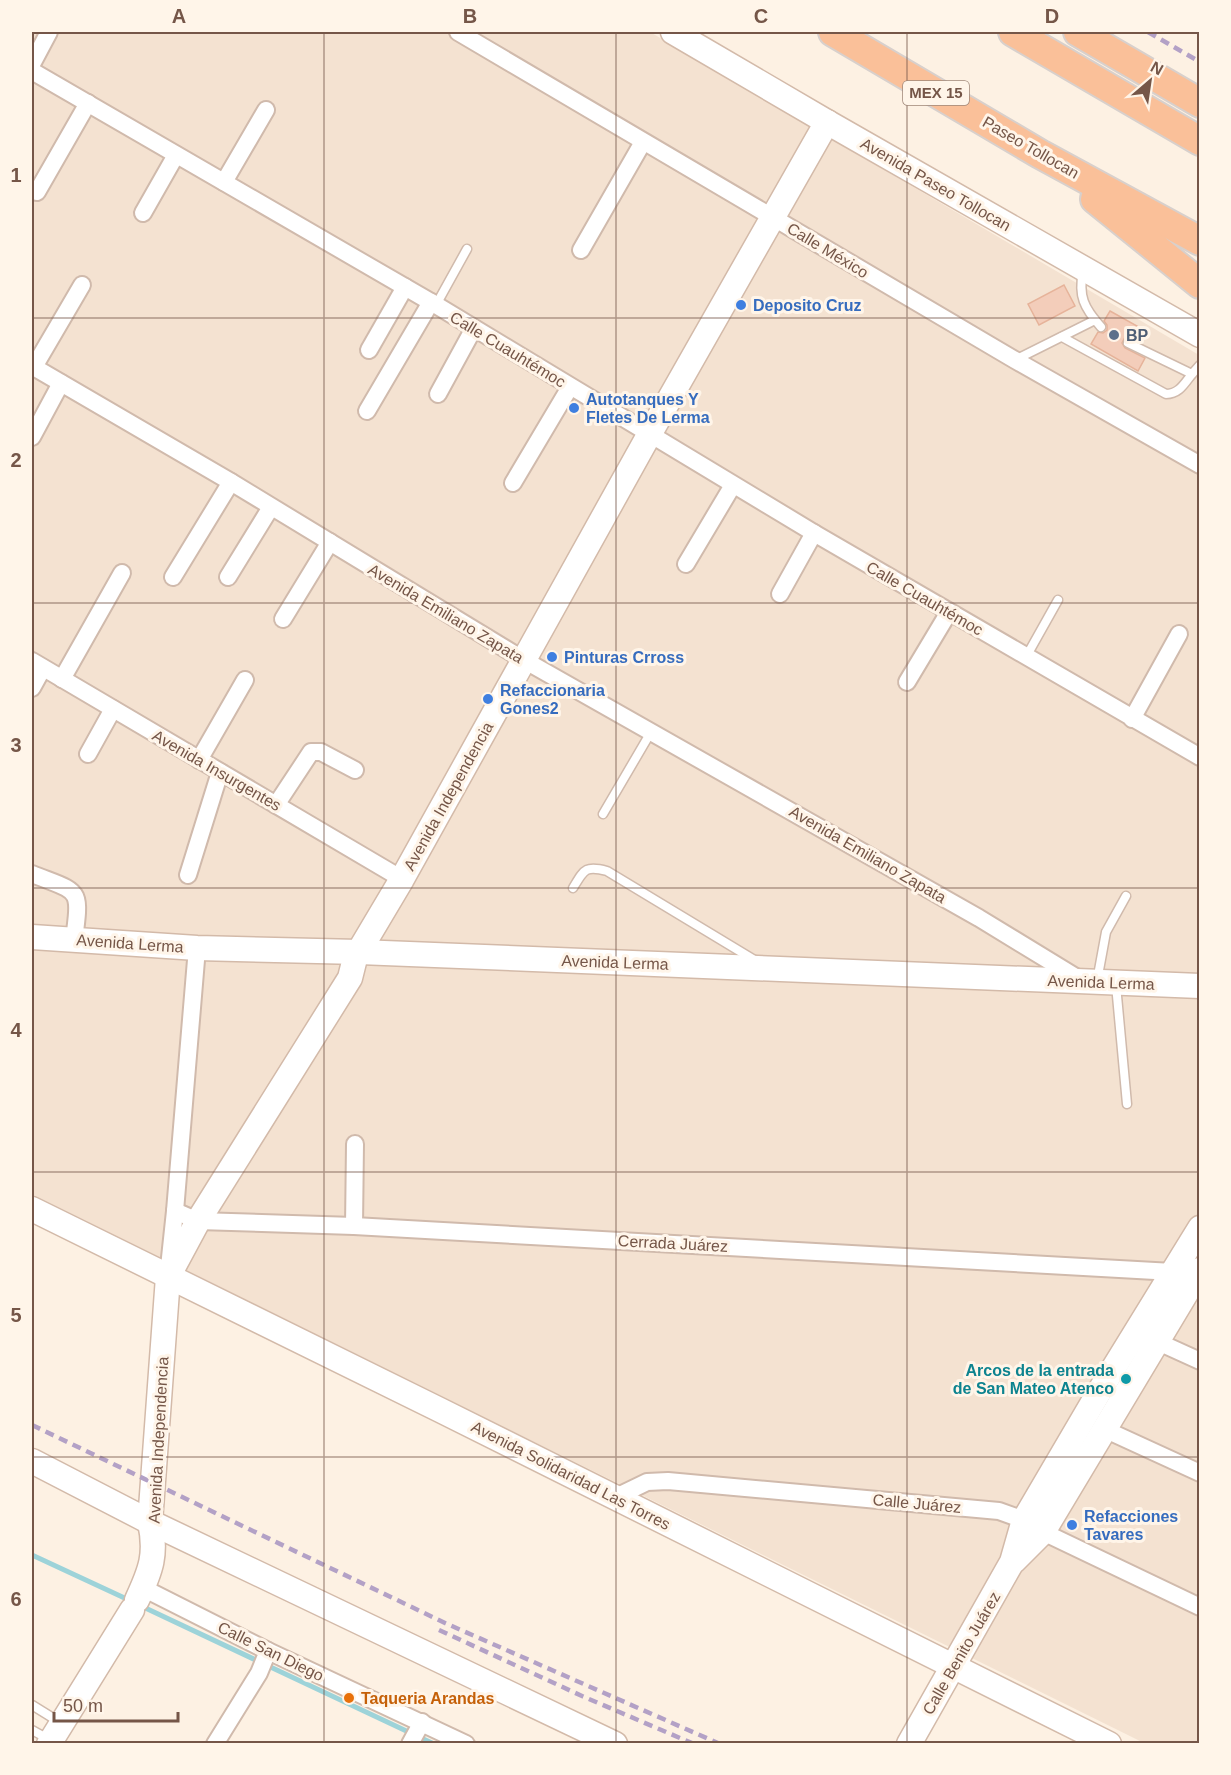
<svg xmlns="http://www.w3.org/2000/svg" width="1231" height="1775" font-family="Helvetica,sans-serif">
	<rect width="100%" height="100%" fill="#fdf1e3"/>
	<polygon fill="#f4e2d1" points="32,32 650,32 1199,355 1199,1743 1144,1743 32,1194"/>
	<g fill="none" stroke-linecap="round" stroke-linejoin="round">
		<g stroke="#9dd3d9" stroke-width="5">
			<polyline points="32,1555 131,1601"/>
			<polyline points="139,1605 434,1744"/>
		</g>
	</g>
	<g fill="#f3cdba" stroke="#e6b39a" stroke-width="1.5">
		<polygon points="1064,285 1075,306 1039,325 1028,304"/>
		<polygon points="1110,311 1137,326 1131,337 1125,337 1122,343 1125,348 1145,358 1138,371 1091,344 1098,332 1103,333 1107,330 1107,325 1104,321"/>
	</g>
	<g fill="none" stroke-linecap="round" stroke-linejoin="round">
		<g stroke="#d0baac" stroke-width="11">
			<g id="service">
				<path d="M1083,271C1078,296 1084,308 1101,327"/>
				<polyline points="436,305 467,249"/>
				<path d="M1062,337L1166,394C1179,394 1184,384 1192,374"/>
				<polyline points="1128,343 1192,374 1200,365"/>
				<polyline points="1015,360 1095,320"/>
				<polyline points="1026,657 1058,600"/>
				<polyline points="603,814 651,732"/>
				<path d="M573,888C584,870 585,865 607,871L756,961"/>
				<polyline points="1097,981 1106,932 1126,896"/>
				<polyline points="1116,985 1127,1104"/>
				<polyline points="32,1705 61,1723"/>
				<polyline points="32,1730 50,1740"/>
			</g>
		</g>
		<g stroke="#d0baac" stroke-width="20">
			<g id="minor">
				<polyline points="458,32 1015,360 1200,465"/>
				<polyline points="32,64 49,32"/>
				<polyline points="32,71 436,305 814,533 1200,757"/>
				<polyline points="224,182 266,110"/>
				<polyline points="37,192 88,103"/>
				<polyline points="143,213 176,155"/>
				<polyline points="581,250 643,142"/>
				<polyline points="369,350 405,287"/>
				<polyline points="32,366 231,482 524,660 979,918 1079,979"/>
				<polyline points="34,367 82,285"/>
				<polyline points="438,394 474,328"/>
				<polyline points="367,411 431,302"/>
				<polyline points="32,437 61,383"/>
				<polyline points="513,483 570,387"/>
				<polyline points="686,564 733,485"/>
				<polyline points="173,577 231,482"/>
				<polyline points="228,577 271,507"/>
				<polyline points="780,594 814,533"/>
				<polyline points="283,619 330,542"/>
				<polyline points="32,661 402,879"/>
				<polyline points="62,679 122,573"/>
				<polyline points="907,682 949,612"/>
				<polyline points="32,688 43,668"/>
				<polyline points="1132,719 1179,634"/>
				<polyline points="88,754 113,709"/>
				<polyline points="199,760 245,680"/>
				<polyline points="276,805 311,752 321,752 355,770"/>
				<path d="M32,874C80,893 81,886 74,940"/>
				<polyline points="188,875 220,772"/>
				<polyline points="175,1211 198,1221 354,1226 1173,1272"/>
				<polyline points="354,1226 355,1144"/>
				<polyline points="169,1267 175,1211 197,948"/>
				<polyline points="1156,1341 1200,1361"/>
				<polyline points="1104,1429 1200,1473"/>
				<polyline points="616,1497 647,1482 668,1481 999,1511 1024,1520 1043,1532 1200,1607"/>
				<polyline points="143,1588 268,1651 466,1744"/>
				<polyline points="215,1744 259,1673 268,1651"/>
				<polyline points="410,1744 422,1722"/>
			</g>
		</g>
		<g stroke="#d3baa9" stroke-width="27">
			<g id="secondary">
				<polyline points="673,32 827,122 1200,335"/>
				<polyline points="32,937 197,948 359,952 1200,986"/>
				<polyline points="32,1209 440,1410 1109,1744"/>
				<polyline points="32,1461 150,1522 615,1744"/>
				<polyline points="1014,1561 1043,1532 1200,1270"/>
				<path d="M137,1600C151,1570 157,1554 150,1522L168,1277L198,1221L350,978L355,958L402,879L649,435L827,122"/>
				<polyline points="49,1744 132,1610"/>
				<polyline points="909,1744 1012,1562 1024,1520 1102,1387 1200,1228"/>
			</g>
		</g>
		<g stroke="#d8d0cc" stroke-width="32">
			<g id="trunk">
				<polyline points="833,32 1040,154 1200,241"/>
				<polyline points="1013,32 1200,141"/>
				<polyline points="1078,32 1200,103"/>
				<polyline points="1095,199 1200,284"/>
			</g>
		</g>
		<use href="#service" stroke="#fff" stroke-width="8"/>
		<use href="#minor" stroke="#fff" stroke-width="16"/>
		<use href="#secondary" stroke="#fff" stroke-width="24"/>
		<use href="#trunk" stroke="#fac099" stroke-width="28"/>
		<g stroke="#b3a1c6" stroke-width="4.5" stroke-dasharray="9 6" stroke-linecap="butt">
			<polyline points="1148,32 1200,62"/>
			<polyline points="32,1425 445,1623 720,1744"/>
			<polyline points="439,1630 582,1696 694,1744"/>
		</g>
	</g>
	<path fill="none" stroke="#755648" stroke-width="1.5" stroke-opacity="0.55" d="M324,32V1744M616,32V1744M907,32V1744M32,318H1200M32,603H1200M32,888H1200M32,1172H1200M32,1457H1200"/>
	<g fill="#3f7fe0" stroke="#fff5e9" stroke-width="2">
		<circle cx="741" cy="305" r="6"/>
		<circle cx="574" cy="408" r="6"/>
		<circle cx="552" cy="657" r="6"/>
		<circle cx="488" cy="699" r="6"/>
		<circle cx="1072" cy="1525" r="6"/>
	</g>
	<circle fill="#5c6f8a" stroke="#fff5e9" stroke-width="2" cx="1114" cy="335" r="6"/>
	<circle fill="#0f9aa8" stroke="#fff5e9" stroke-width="2" cx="1126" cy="1379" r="6"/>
	<circle fill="#e8710a" stroke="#fff5e9" stroke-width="2" cx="349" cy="1698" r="6"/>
	<g text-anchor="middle" stroke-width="6" stroke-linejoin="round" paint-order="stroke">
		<rect fill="#fff5e9" stroke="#9e8678" stroke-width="1.5" x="903" y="81" width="66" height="24" rx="4.5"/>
		<g font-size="15" font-weight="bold" fill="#755648">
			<text x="936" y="98">MEX 15</text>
		</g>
		<g font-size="16" fill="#755648" stroke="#fff5e9">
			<text transform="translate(1031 147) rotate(30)" y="6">Paseo Tollocan</text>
			<text transform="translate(936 184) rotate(30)" y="6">Avenida Paseo Tollocan</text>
			<text transform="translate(828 250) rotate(31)" y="6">Calle México</text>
			<text transform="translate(508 349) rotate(31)" y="6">Calle Cuauhtémoc</text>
			<text transform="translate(925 598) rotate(30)" y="6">Calle Cuauhtémoc</text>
			<text transform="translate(446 613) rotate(31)" y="6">Avenida Emiliano Zapata</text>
			<text transform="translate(217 770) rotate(30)" y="6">Avenida Insurgentes</text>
			<text transform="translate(448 796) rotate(-61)" y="6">Avenida Independencia</text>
			<text transform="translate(868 854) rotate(30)" y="6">Avenida Emiliano Zapata</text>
			<text transform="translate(130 943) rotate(4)" y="6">Avenida Lerma</text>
			<text transform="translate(615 962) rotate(2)" y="6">Avenida Lerma</text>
			<text transform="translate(1101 982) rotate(2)" y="6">Avenida Lerma</text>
			<text transform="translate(673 1243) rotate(3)" y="6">Cerrada Juárez</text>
			<text transform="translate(158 1440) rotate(-87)" y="6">Avenida Independencia</text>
			<text transform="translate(571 1475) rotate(27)" y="6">Avenida Solidaridad Las Torres</text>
			<text transform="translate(917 1503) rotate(5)" y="6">Calle Juárez</text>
			<text transform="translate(271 1651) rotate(26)" y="6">Calle San Diego</text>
			<text transform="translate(961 1653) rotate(-60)" y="6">Calle Benito Juárez</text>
		</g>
		<g font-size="16" font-weight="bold" fill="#366cbe" stroke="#fff5e9" text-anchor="start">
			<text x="753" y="311">Deposito Cruz</text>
			<text x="586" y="405">Autotanques Y<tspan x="586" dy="18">Fletes De Lerma</tspan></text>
			<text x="564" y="663">Pinturas Crross</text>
			<text x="500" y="696">Refaccionaria<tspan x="500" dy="18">Gones2</tspan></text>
			<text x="1084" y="1522">Refacciones<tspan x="1084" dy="18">Tavares</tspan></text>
		</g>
		<g font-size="16" font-weight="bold" fill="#4e5e75" stroke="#fff5e9" text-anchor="start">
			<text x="1126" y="341">BP</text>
		</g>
		<g font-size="16" font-weight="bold" fill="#0d838f" stroke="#fff5e9" text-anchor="end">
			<text x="1114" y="1376">Arcos de la entrada<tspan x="1114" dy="18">de San Mateo Atenco</tspan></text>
		</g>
		<g font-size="16" font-weight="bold" fill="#c56008" stroke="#fff5e9" text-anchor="start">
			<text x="361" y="1704">Taqueria Arandas</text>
		</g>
	</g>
	<rect width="1231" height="1775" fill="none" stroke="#fff5e9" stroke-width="66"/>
	<g transform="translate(1150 81) rotate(29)" stroke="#fff5e9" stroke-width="4.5" paint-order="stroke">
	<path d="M0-4.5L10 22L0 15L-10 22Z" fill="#755648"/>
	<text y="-9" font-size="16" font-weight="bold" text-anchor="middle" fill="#755648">N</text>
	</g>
	<path d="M54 1712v9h124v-9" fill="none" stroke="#755648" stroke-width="3"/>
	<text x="63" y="1712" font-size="18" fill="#755648" stroke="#fff5e9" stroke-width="4.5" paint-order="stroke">50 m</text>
	<rect x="33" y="33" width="1165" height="1709" fill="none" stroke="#755648" stroke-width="2"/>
	<g font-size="20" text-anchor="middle" font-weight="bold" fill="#755648">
		<text x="179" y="23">A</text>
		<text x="470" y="23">B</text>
		<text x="761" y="23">C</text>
		<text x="1052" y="23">D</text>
		<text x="16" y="182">1</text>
		<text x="16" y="467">2</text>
		<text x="16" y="752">3</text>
		<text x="16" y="1037">4</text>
		<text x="16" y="1322">5</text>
		<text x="16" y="1606">6</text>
	</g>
</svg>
